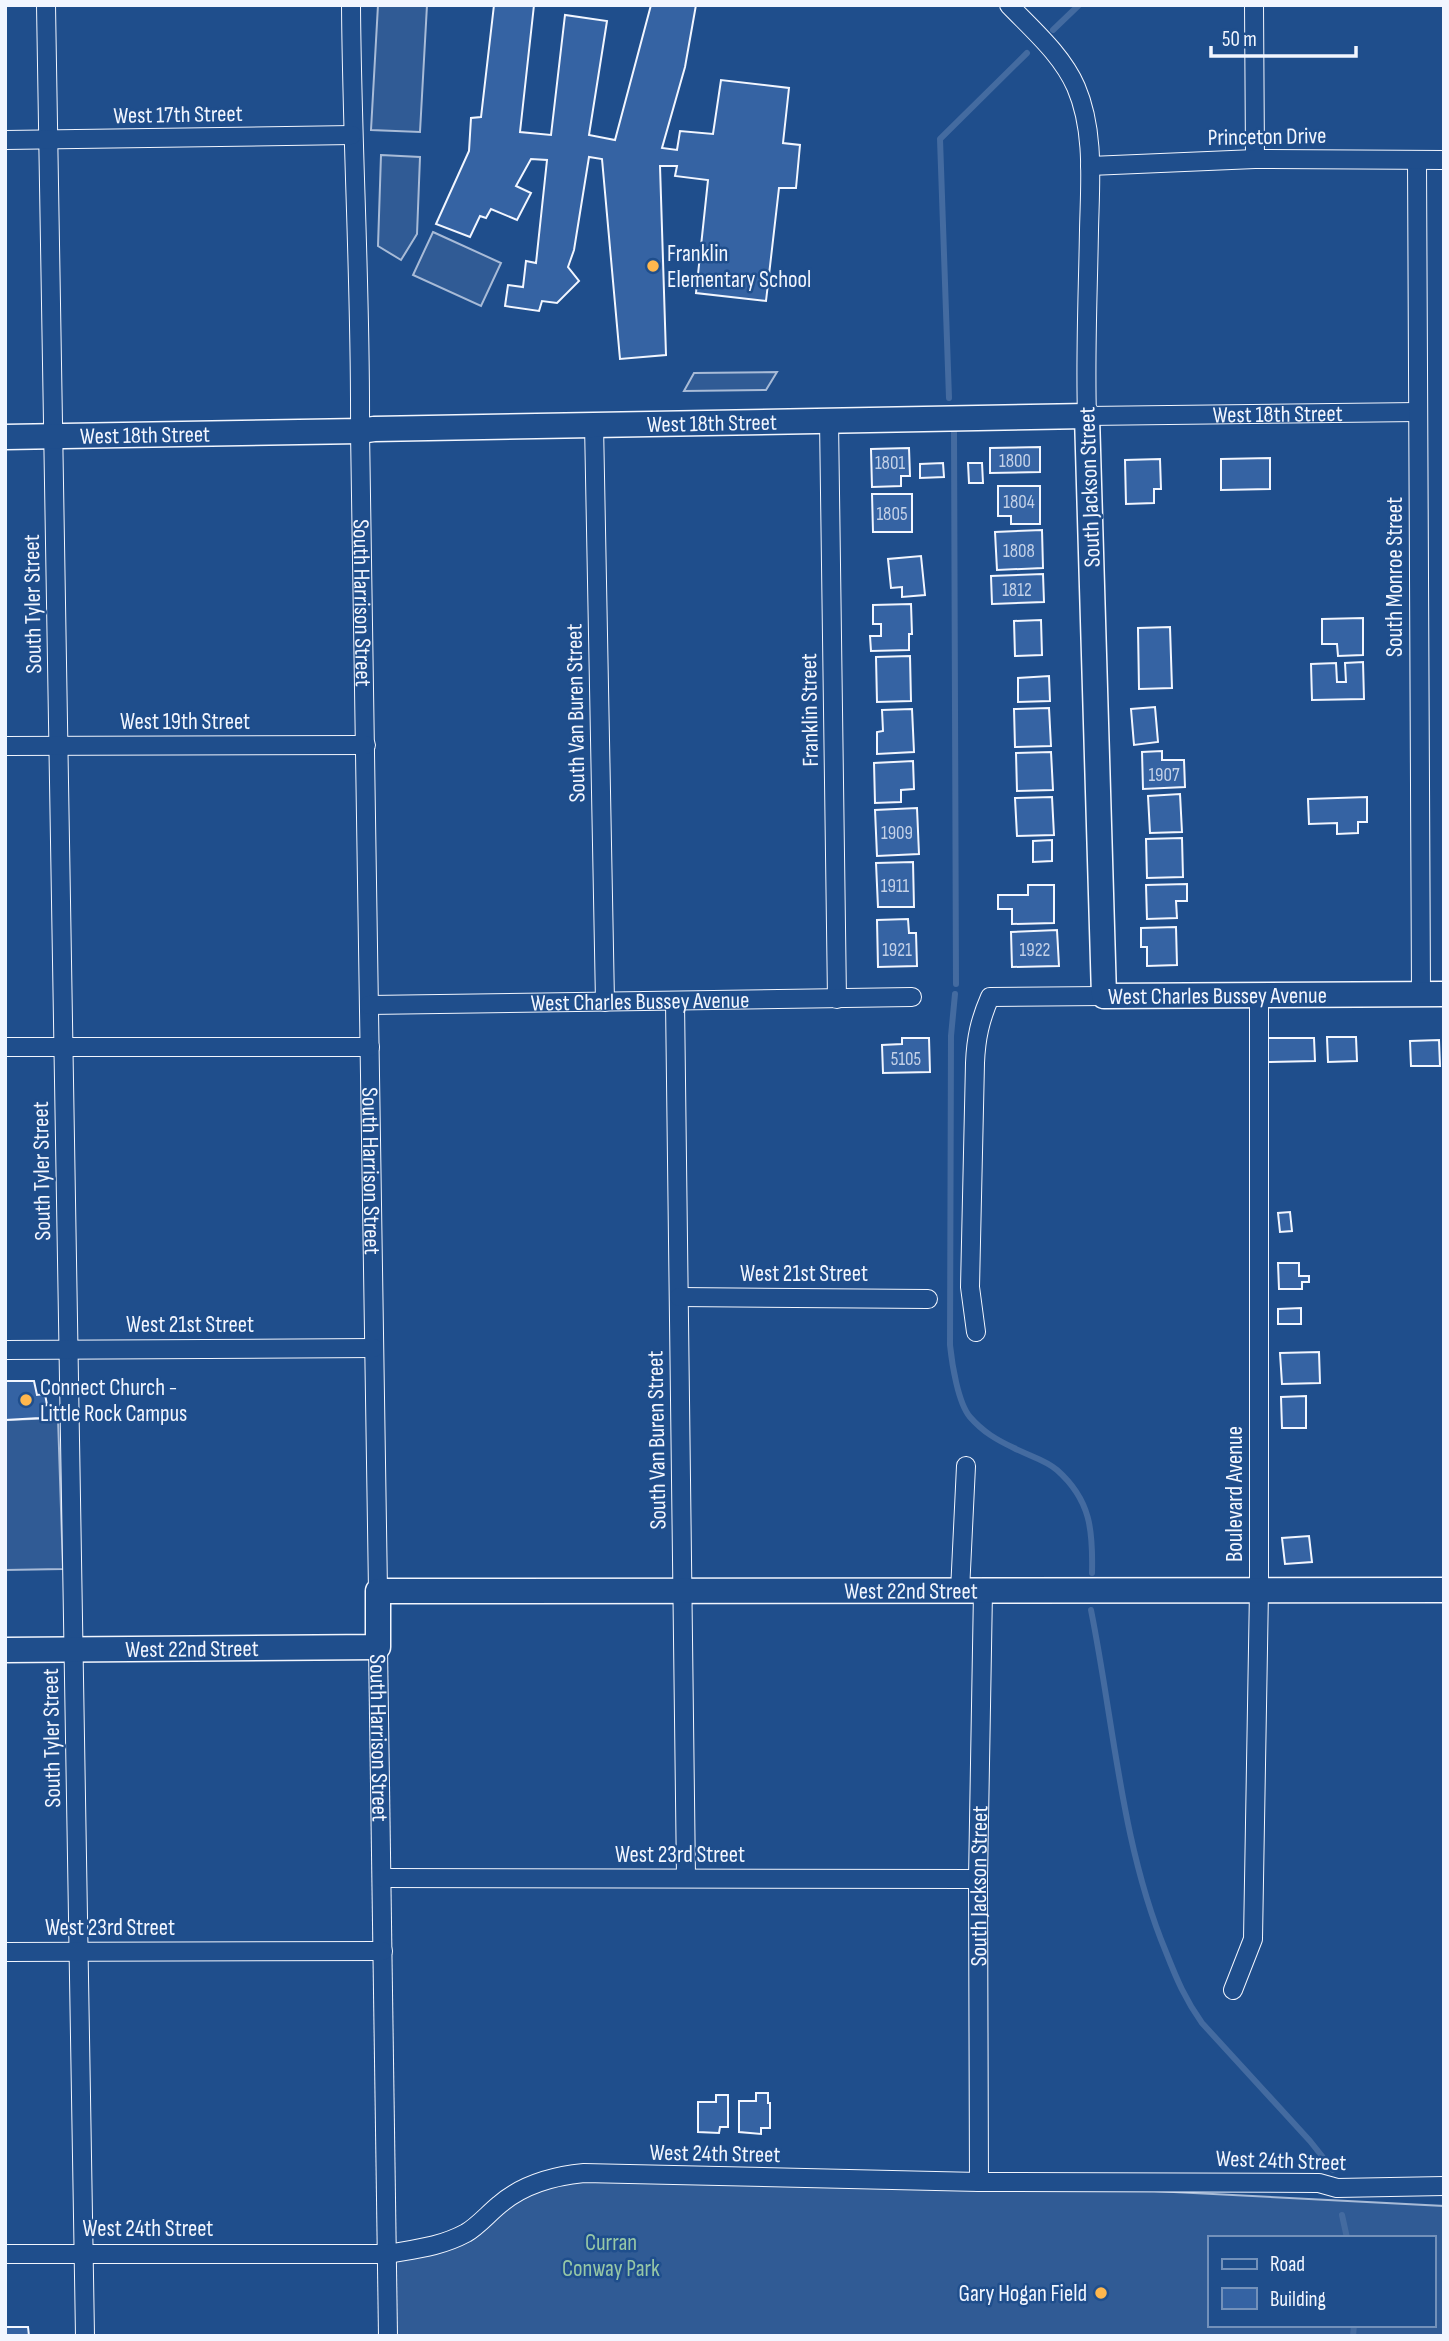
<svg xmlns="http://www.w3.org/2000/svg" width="1449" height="2341" font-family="'Sofia Sans Condensed',sans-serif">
	<rect width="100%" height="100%" fill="#1f4e8c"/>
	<g fill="#305b95" stroke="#a8bbd7" stroke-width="2" fill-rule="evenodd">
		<polygon points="378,5 427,5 420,132 371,130"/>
		<polygon points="381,155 420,157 417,234 401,260 378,246"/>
		<polygon points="433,232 501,263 481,306 413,275"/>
		<polygon points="777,372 766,390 684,391 694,373"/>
		<polygon points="58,1418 63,1569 5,1570 5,1420"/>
		<path d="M547,2180L979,2182L1444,2206V2336H388L387,2254L436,2246ZM1209,2238H1433V2325H1209Z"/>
	</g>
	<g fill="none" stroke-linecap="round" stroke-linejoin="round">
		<g stroke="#446ba0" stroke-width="6">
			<polyline points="1053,30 1079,5"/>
			<polyline points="949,398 940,139 1027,53"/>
			<polyline points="954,432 956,984"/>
			<path d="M955,994L951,1036L950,1345C952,1364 958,1403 970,1417C983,1432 997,1440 1014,1448C1027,1455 1046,1460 1057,1470C1091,1500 1093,1531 1092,1573"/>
			<path d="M1091,1610C1114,1724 1121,1844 1166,1952C1177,1980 1185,1999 1202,2023L1310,2141L1333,2170"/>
			<polyline points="1342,2215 1347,2238"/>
			<polyline points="1353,2336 1354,2325"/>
		</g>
	</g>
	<g fill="#3563a3" stroke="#f2f6ff" stroke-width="2">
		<polygon points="494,5 534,5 520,132 551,135 565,15 607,21 589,135 615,140 651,5 696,5 685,67 662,148 677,150 680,131 713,134 721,80 789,88 783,143 800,145 796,188 779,188 766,301 696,293 708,180 675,176 677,166 660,166 666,355 620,359 602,159 589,157 574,250 568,267 579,281 557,303 542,301 539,311 505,306 508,285 523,287 526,261 536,263 547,160 531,159 516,186 531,193 517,220 491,209 486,218 480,216 470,237 436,224 469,151 471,118 481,117"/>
		<polygon points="1040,447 1040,472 990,473 990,448"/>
		<polygon points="909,448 910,476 901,476 901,486 872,487 871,449"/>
		<polygon points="1270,458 1270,489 1221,490 1221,459"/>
		<polygon points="1160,459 1161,489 1154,489 1154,503 1126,504 1125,460"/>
		<polygon points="943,463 944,477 920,478 920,464"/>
		<polygon points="968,463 982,463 983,483 969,483"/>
		<polygon points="998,486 1040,486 1040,524 1011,524 1011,516 998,516"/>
		<polygon points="872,494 912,494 912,532 873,532"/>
		<polygon points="1042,530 1043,568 997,570 995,532"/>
		<polygon points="921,556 925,595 902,597 902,587 891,588 888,559"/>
		<polygon points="1043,574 1044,602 992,604 991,576"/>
		<polygon points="911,604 912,634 909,634 909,650 871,651 870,636 881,636 881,624 873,624 873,605"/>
		<polygon points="1363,618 1363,655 1338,656 1337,644 1322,644 1322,619"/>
		<polygon points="1041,620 1042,655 1015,656 1014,621"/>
		<polygon points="1170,627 1172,688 1139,689 1138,628"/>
		<polygon points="910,656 911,701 877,702 876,657"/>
		<polygon points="1363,662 1364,699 1312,700 1311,664 1336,663 1337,682 1346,682 1345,663"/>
		<polygon points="1049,676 1050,701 1018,702 1018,678"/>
		<polygon points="1155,707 1158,742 1134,745 1131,709"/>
		<polygon points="1049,708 1051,746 1015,747 1014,709"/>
		<polygon points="912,709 914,752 877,754 877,732 883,731 882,710"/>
		<polygon points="1162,751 1162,760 1184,760 1185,787 1143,789 1142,752"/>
		<polygon points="1051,752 1053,790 1017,791 1016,753"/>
		<polygon points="913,761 914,789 901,790 901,802 875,803 874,763"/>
		<polygon points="1180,794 1182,832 1150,833 1148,796"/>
		<polygon points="1052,797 1054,835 1017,836 1015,798"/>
		<polygon points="1367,797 1367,822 1358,822 1358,833 1337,834 1337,823 1309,824 1308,799"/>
		<polygon points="917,808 919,854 877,856 875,810"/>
		<polygon points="1182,838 1183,877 1147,878 1146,839"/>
		<polygon points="1052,840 1052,861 1033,862 1033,841"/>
		<polygon points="913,862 914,907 878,907 876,863"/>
		<polygon points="1187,884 1187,901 1176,901 1177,918 1147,919 1146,885"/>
		<polygon points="1028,885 1054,885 1054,923 1012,924 1012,909 998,909 998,895 1028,895"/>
		<polygon points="908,919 909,933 916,933 917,966 878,967 877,920"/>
		<polygon points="1176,927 1177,965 1147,966 1147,947 1141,947 1141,928"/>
		<polygon points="1057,930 1059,966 1012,967 1011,932"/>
		<polygon points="1327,1037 1356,1037 1357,1061 1328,1062"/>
		<polygon points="902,1038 929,1038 930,1072 883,1073 882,1045 902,1044"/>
		<polygon points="1268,1038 1314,1038 1315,1061 1268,1062"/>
		<polygon points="1439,1040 1440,1066 1411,1066 1410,1041"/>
		<polygon points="1290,1212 1292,1231 1280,1232 1278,1213"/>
		<polygon points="1278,1263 1299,1263 1299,1276 1309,1276 1309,1282 1302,1282 1302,1289 1279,1289"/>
		<polygon points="1301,1308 1301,1324 1278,1324 1278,1309"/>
		<polygon points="1319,1352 1320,1383 1282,1384 1280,1353"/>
		<polygon points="5,1381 34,1381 37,1395 45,1394 47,1405 40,1407 40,1418 5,1420"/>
		<polygon points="1306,1396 1306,1428 1282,1428 1281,1397"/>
		<polygon points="1309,1536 1312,1562 1285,1564 1282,1538"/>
		<polygon points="756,2093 768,2093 768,2103 770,2103 770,2128 761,2128 761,2134 739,2132 739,2101 756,2101"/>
		<polygon points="716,2095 728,2095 728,2127 720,2127 719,2133 698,2132 698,2102 716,2102"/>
		<polygon points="5,2327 28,2327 29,2336 5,2336"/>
	</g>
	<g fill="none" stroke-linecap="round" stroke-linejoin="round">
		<g stroke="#f2f6ff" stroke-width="20">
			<g id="street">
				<polyline points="46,5 85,2336"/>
				<path id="s1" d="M351,5C352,147 361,289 360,431L378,1591"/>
				<path id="s2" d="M1009,5C1034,31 1062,55 1076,87C1095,131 1090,183 1089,230C1088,292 1085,354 1087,416L1418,412"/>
				<polyline points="1254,5 1255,159"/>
				<polyline points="5,140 352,135"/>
				<polyline points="1417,161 1421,993"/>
				<polyline points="1090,166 1255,159 1444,160"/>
				<polyline points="829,420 837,999"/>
				<polyline points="594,424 605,1002"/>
				<polyline points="5,746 366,745"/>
				<polyline points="675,1001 686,1878"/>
				<path id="s3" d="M369,1005L912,997"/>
				<polyline points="5,1047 370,1047"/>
				<polyline points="679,1297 928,1299"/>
				<path d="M976,1332L970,1287L975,1063C976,1038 980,1020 990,997L1104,996"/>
				<polyline points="5,1350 374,1348"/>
				<polyline points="960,1591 966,1466"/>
				<path id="s4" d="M378,1647L388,2336"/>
				<polyline points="382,1878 978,1879"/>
				<polyline points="5,1952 383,1951"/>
				<polyline points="1233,1990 1253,1939 1259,1590 1259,994"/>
				<path id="s5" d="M979,2182L978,1879L983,1591"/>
				<path d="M5,2254H387C415,2249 440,2247 466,2233C478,2226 488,2214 499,2205C523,2184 553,2176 584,2173L979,2182L1319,2183L1337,2188L1444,2186"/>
			</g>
		</g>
		<g stroke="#f2f6ff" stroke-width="27">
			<g id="secondary">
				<path id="s6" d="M5,437L360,431L374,429L1087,416L1104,996L1444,994"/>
				<path id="s7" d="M5,1650L378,1647V1591L1444,1590"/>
			</g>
		</g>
		<use href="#street" stroke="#1f4e8c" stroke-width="18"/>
		<use href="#secondary" stroke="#1f4e8c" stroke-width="24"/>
	</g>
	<g fill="#ffb74d" stroke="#1f4e8c" stroke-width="2.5">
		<circle cx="653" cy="266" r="7"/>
		<circle cx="26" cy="1400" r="7"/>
		<circle cx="1101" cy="2293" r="7"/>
	</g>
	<g text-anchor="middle" stroke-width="5" stroke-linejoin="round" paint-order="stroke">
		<g font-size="19" fill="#c3d1e8">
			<text x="1015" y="467">1800</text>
			<text x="890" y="469">1801</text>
			<text x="1019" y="508">1804</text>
			<text x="892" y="520">1805</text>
			<text x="1019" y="557">1808</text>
			<text x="1017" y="596">1812</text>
			<text x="1164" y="781">1907</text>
			<text x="897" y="839">1909</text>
			<text x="895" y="892">1911</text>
			<text x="897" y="956">1921</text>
			<text x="1035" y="956">1922</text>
			<text x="906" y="1065">5105</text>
		</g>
		<g font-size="23" fill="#f2f6ff" stroke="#1f4e8c">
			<text transform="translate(178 114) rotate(-1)" y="8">West 17th Street</text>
			<text transform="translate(1267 136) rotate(-1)" y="8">Princeton Drive</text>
			<text dy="8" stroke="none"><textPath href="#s2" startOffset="628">West 18th Street</textPath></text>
			<text dy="8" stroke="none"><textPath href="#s6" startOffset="707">West 18th Street</textPath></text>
			<text dy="8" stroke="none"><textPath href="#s6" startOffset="140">West 18th Street</textPath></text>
			<text transform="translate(1089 487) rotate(-92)" y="8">South Jackson Street</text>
			<text transform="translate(1394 577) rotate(-90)" y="8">South Monroe Street</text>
			<text dy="8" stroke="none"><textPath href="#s1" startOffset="598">South Harrison Street</textPath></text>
			<text transform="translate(32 604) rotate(-91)" y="8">South Tyler Street</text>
			<text transform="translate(809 710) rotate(-91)" y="8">Franklin Street</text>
			<text transform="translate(575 713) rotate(-91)" y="8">South Van Buren Street</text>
			<text x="185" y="729">West 19th Street</text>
			<text dy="8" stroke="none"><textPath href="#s6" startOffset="1776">West Charles Bussey Avenue</textPath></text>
			<text dy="8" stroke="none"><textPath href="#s3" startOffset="271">West Charles Bussey Avenue</textPath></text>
			<text dy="8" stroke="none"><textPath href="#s1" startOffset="1166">South Harrison Street</textPath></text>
			<text transform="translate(41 1171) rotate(-91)" y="8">South Tyler Street</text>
			<text x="804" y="1281">West 21st Street</text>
			<text x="190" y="1332">West 21st Street</text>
			<text transform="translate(656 1440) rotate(-91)" y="8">South Van Buren Street</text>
			<text transform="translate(1234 1494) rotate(-90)" y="8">Boulevard Avenue</text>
			<text dy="8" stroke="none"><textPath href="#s7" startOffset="962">West 22nd Street</textPath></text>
			<text dy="8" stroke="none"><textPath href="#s7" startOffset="187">West 22nd Street</textPath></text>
			<text dy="8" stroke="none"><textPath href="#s4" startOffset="91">South Harrison Street</textPath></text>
			<text transform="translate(51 1738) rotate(-91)" y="8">South Tyler Street</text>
			<text x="680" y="1862">West 23rd Street</text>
			<text dy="8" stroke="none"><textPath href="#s5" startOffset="296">South Jackson Street</textPath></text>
			<text x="110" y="1935">West 23rd Street</text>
			<text transform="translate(715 2153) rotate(1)" y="8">West 24th Street</text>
			<text transform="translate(1281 2160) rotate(2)" y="8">West 24th Street</text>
			<text x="148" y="2236">West 24th Street</text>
		</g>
		<g font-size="23" fill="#f2f6ff" stroke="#1f4e8c" text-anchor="start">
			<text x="667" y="261">Franklin<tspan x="667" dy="26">Elementary School</tspan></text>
			<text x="40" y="1395">Connect Church -<tspan x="40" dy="26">Little Rock Campus</tspan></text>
			<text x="1087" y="2301" text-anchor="end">Gary Hogan Field</text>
		</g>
		<g font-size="23" fill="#97c8a6" stroke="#1f4e8c">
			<text x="611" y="2250">Curran<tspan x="611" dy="26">Conway Park</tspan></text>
		</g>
	</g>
	<rect width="1449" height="2341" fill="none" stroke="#f2f6ff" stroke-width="14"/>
	<rect x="1208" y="2236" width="228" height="91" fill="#1f4e8c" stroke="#7391ba" stroke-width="2"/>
	<rect x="1222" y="2259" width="35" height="10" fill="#1f4e8c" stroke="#7391ba" stroke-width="2"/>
	<text x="1270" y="2271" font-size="21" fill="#f2f6ff">Road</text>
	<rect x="1222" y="2288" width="35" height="21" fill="#3563a3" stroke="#7391ba" stroke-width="2"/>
	<text x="1270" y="2306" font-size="21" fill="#f2f6ff">Building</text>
	<path d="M1211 46v10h145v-10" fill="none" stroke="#f2f6ff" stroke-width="3.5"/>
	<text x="1222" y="46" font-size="21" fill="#f2f6ff" stroke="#1f4e8c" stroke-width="5" paint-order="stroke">50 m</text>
</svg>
